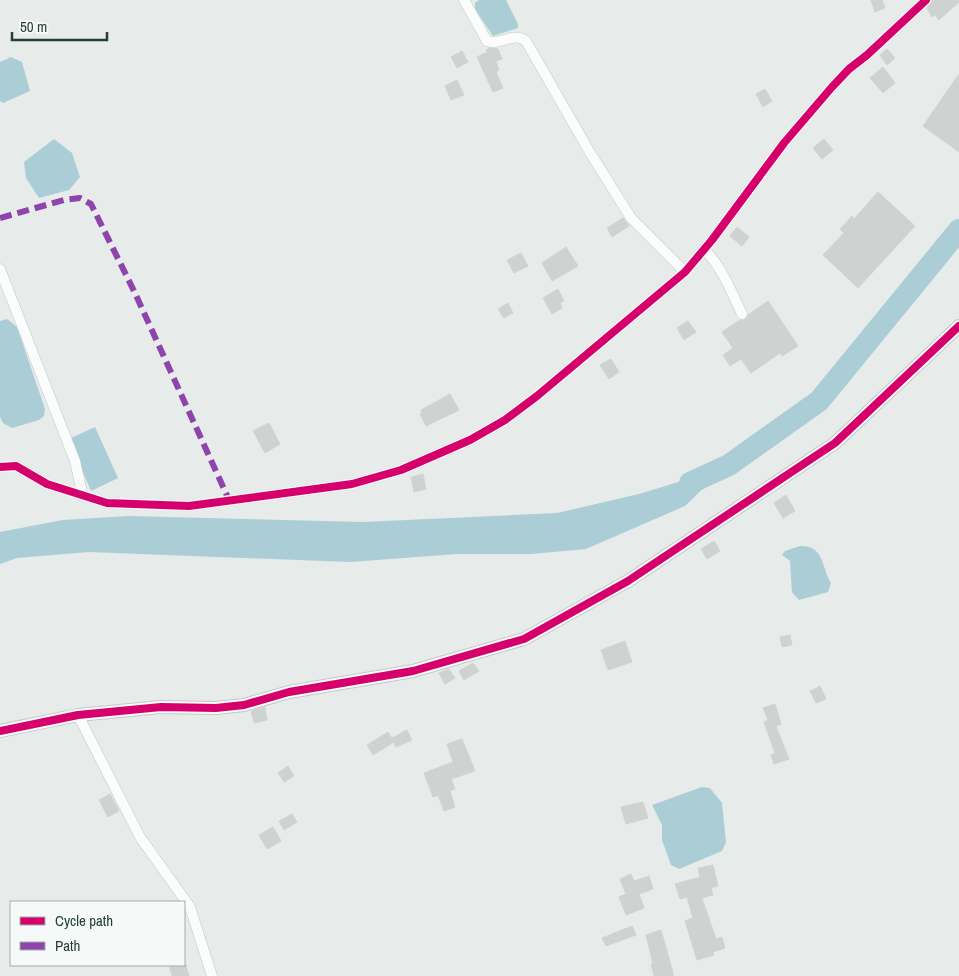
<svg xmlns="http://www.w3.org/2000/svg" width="959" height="976" font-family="'Archivo Narrow',sans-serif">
	<rect width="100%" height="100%" fill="#e7ebe9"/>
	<g fill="#abced6">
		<polygon points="479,0 506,0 518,24 518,28 493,36 475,9 475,3"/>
		<polygon points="11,57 22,62 30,91 3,103 0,101 0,62"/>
		<polygon points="54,139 72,153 80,177 69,190 39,198 26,178 24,162"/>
		<polygon points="7,319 17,327 45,409 44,416 39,420 12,428 3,423 0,417 0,321"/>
		<polygon points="95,427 118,478 91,491 69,439"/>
		<polygon points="724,468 685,506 586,549 531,554 457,554 350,562 89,552 17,558 0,564 0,532 63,520 128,516 363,522 557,513 639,494"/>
		<path d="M800,546C824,545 821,566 831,583L828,592L799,600L792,592L790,561L782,555L785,551Z"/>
		<polygon points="702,787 710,788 722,803 726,842 722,851 679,869 671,865 662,840 662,825 652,805"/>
	</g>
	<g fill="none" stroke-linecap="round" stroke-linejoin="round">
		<polyline stroke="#abced6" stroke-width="22" points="690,483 729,465 819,401 959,230"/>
	</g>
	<g fill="#ced2d1" stroke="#d0d4d2">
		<polygon points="871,0 882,0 885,8 875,12"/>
		<polygon points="933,0 959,0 959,2 939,20 935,15 932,17 927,8"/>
		<polygon points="489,48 498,49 502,59 496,61 499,70 496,72 503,88 493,92 477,57 487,52 486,50"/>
		<polygon points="887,49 895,58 887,65 880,55"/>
		<polygon points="462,51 468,62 457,68 451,57"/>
		<polygon points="883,67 895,83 883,93 870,78"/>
		<polygon points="959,74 959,152 923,126"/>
		<polygon points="457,80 464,95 451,100 445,86"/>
		<polygon points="765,89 772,101 763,107 756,94"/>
		<polygon points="824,139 833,150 822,159 813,148"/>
		<polygon points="878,192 915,226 858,288 823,255 844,233 840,229 852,216 854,219"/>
		<polygon points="623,218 629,226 612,237 607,228"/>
		<polygon points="737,227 749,237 742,246 730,236"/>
		<polygon points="566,247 578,266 552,281 542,263"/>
		<polygon points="521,253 528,266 514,273 507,260"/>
		<polygon points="558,289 564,301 560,303 562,308 552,314 543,298"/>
		<polygon points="768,301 798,346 782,356 780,353 751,373 741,359 730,366 723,355 733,348 722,332 738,321 745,320 749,314"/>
		<polygon points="508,303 513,313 504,318 498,309"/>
		<polygon points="688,321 696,332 684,340 677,328"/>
		<polygon points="611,359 619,372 609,379 600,365"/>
		<polygon points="450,394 459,410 426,426 420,414 422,413 421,410"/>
		<polygon points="269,423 280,444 265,453 253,431"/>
		<polygon points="423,474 426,489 414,492 411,477"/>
		<polygon points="786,495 795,511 783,518 774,503"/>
		<polygon points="714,541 720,551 707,559 701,549"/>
		<polygon points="790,635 792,645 782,647 780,637"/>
		<polygon points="625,641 632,662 608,670 601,650"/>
		<polygon points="473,663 479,671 464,680 459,671"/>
		<polygon points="449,669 455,678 445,684 439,673"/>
		<polygon points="820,686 826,699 816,703 810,691"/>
		<polygon points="775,704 781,724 776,726 789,759 774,764 771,755 775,753 764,722 768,720 763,708"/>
		<polygon points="265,707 267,720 254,723 251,711"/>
		<polygon points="407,730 412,740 396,747 392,738"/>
		<polygon points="388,732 394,742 373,755 367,745"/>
		<polygon points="462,739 475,771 451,779 455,789 450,791 455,807 444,811 438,795 433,797 424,773 453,762 447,744"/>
		<polygon points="288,766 294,776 284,782 278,773"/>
		<polygon points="110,794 119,811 108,817 99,800"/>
		<polygon points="643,802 648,818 626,824 621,807"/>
		<polygon points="292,814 297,822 284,830 279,821"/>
		<polygon points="273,827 281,841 267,849 259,835"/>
		<polygon points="713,865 718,886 711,888 713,895 702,898 716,939 722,937 725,948 713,952 714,955 697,960 685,921 693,918 687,897 680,899 675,884 700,877 698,868"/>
		<polygon points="631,874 634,881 649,876 653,889 639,894 644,908 626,915 619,897 626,894 620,879"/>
		<polygon points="632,926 636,935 606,946 602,938"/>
		<polygon points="661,930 673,973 673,976 654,976 651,964 653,964 646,935"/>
		<polygon points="169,965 186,965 189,976 172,976"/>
	</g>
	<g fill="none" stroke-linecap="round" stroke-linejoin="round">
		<g stroke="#c4c8c6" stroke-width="11">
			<g id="minor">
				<path d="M464,0L487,41C501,46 513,31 526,41L589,151L631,218L685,272"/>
				<path d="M704,249C722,267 731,291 742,314"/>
				<polyline points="0,269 75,461 83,497"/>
				<polyline points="0,467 16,466 47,484 107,503 189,506 352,484 401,470 470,440 505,420 537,396 685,272 712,240 784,143 832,87 849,69 867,55 926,0"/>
				<polyline points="78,715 140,837 190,907 212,976"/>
			</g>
		</g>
		<g stroke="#c4c8c6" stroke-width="14">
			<polyline id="tertiary" points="0,731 78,715 161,707 216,708 244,705 289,692 413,671 524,639 628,581 835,443 959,326"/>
		</g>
		<use href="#minor" stroke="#fbfcfc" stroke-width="10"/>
		<use href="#tertiary" stroke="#fbfcfc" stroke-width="12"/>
		<polyline stroke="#8e44ad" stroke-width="6" stroke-dasharray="12 6" stroke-linecap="butt" points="0,218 64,200 80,198 91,204 135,293 230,502"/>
		<g stroke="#f5faf8" stroke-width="11">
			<g id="cycleway">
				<polyline points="0,467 16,466 47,484 107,503 189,506 352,484 401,470 470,440 505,420 537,396 685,272 712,240 784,143 832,87 849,69 867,55 926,0"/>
				<polyline points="0,731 78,715 161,707 216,708 244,705 289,692 413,671 524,639 628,581 835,443 959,326"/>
			</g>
		</g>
		<use href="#cycleway" stroke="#d6006c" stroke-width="8"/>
	</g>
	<rect x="10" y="901" width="175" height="65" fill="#f5faf8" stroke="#a2afab"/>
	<rect x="20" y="917" width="25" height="8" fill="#d6006c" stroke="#a2afab"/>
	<text x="55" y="926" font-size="15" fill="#253e38">Cycle path</text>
	<rect x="20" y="942" width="25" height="8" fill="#8e44ad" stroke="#a2afab"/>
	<text x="55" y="951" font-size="15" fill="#253e38">Path</text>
	<path d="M12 32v8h95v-8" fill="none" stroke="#253e38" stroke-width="2.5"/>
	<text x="20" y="32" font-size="15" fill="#253e38" stroke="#f5faf8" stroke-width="4" paint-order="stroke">50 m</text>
</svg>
